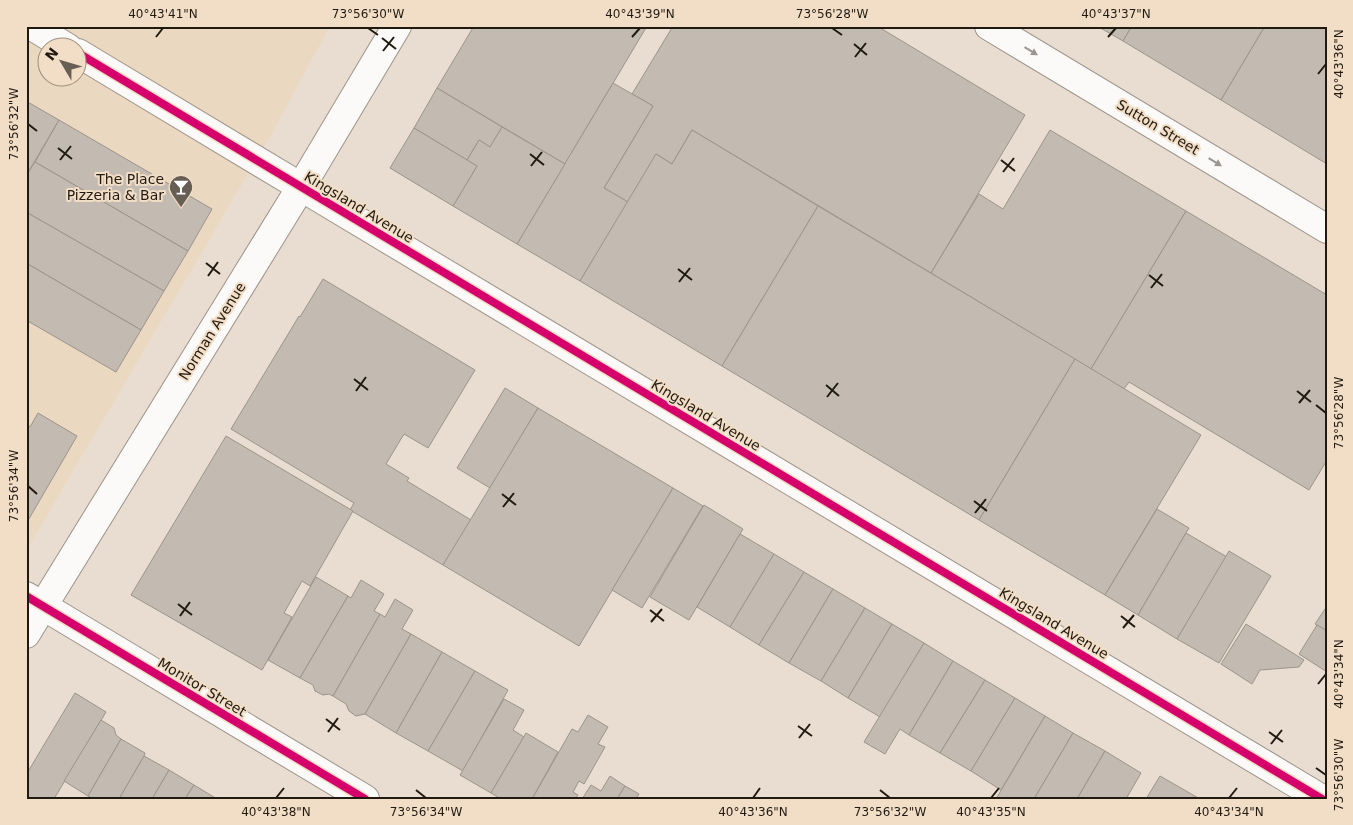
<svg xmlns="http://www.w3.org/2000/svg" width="1353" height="825" font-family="'DejaVu Sans',sans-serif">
	<rect width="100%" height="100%" fill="#e8ddd0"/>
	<path fill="#ebd8c1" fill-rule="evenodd" d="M26,26H330L272,133L26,551ZM48,48H78V78H48Z"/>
	<g fill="#c3bbb1" stroke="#9c948a">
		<polygon points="474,26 647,26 565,164 437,88"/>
		<polygon points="673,26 877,26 1025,115 931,273 692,130 672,164 656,154 628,202 604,188 653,106 632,94"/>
		<polygon points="1097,26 1132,26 1123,41"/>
		<polygon points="1132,26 1265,26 1221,100 1123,41"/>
		<polygon points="1265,26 1327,26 1327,164 1221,100"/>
		<polygon points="613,83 653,106 604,188 628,202 580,281 517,244"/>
		<polygon points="437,88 502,127 490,147 479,140 467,160 414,128"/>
		<polygon points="26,101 59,120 26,176"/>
		<polygon points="59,120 212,209 188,251 35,162"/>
		<polygon points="502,127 565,164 517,244 453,206 477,166 467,160 479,140 490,147"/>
		<polygon points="414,128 477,166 453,206 390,168"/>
		<polygon points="692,130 818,206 722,366 580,281 656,154 672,164"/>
		<polygon points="1050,130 1186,211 1091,369 931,273 979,194 1003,209"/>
		<polygon points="35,162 188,251 164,291 26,212 26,176"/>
		<polygon points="818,206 1075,359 979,520 722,366"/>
		<polygon points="1186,211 1327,295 1327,460 1309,490 1129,382 1124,389 1091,369"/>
		<polygon points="26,212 164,291 141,330 26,263"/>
		<polygon points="26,263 141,330 116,372 26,320"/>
		<polygon points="323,279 475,370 428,448 404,434 386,464 409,478 407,481 471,520 443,565 350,510 354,503 231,429 299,316 300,317"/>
		<polygon points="1075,359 1201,435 1105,595 979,520"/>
		<polygon points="505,388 538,408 490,488 457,468"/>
		<polygon points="538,408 673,488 579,646 443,565"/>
		<polygon points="38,413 77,436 26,524 26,424 30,427"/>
		<polygon points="226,436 353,511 310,586 302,581 284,613 292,617 262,670 131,595"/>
		<polygon points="673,488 703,506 642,608 612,590"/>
		<polygon points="704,505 743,529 689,620 650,597"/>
		<polygon points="1157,509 1189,528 1138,615 1105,595"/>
		<polygon points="1186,533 1227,557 1177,639 1138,615"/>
		<polygon points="740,534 774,554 730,627 697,607"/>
		<polygon points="1229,551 1271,576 1219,663 1177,639"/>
		<polygon points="774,554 804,572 759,645 730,627"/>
		<polygon points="804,572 833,589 789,663 759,645"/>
		<polygon points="316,577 348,596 300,678 268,660"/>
		<polygon points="361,580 384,594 374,611 380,614 333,696 329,694 323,695 315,691 313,685 300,678 348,596 351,598"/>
		<polygon points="833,589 865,608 821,681 789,663"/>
		<polygon points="395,599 413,610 402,629 411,634 365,714 356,716 349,711 346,704 333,696 380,614 385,617"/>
		<polygon points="1327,606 1327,631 1315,624"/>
		<polygon points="865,608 892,624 848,698 821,681"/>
		<polygon points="892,624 924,643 880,717 848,698"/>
		<polygon points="1246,624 1304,660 1299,667 1260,670 1252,684 1221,664"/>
		<polygon points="1317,625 1327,631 1327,672 1299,654"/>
		<polygon points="411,634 442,652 396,733 365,714"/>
		<polygon points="924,643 953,661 909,735 900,729 885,754 864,742"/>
		<polygon points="442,652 475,671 428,751 396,733"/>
		<polygon points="953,661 985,680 940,753 909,735"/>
		<polygon points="475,671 508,690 463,771 428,751"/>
		<polygon points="985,680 1015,698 971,771 940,753"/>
		<polygon points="75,693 106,712 54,799 26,799 26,775"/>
		<polygon points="1015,698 1045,716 1001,790 971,771"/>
		<polygon points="504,699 524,710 513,730 524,737 491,793 460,775"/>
		<polygon points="588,715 608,727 598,744 605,747 584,784 579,781 573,792 578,795 575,799 532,799 572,729 578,732"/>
		<polygon points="1045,716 1073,733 1034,799 996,799"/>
		<polygon points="101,720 114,728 116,735 121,739 88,796 64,781"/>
		<polygon points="526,733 558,752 532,799 501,799 491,793"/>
		<polygon points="1073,733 1105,751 1077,799 1034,799"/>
		<polygon points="121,739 145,753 144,756 119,799 94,799 88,796"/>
		<polygon points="1105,751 1141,773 1126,799 1077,799"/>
		<polygon points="144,756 169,770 152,799 119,799"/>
		<polygon points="169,770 194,785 185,799 152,799"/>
		<polygon points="610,776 625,786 617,799 582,799 591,785 601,791"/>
		<polygon points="1160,776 1200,799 1146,799"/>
		<polygon points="194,785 217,799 185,799"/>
		<polygon points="625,786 639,794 636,799 617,799"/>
	</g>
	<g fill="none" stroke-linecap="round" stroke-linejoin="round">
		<g stroke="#9c948a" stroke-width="30">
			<g id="street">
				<polyline points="989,26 1327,229"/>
				<polyline points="301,187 1322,799"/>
				<polyline points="26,634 43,606 365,799"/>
			</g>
		</g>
		<g stroke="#9c948a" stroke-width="30">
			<g id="secondary">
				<polyline points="32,26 68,48"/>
				<polyline points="78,53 301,187"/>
				<polyline points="26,596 43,606 301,187 397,26"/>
			</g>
		</g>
		<use href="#street" stroke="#fcfaf8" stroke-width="28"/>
		<use href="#secondary" stroke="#fcfaf8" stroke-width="28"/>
		<g stroke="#f2dec6" stroke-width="11">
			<g id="cycleway">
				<polyline points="78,53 1322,799"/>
				<polyline points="26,596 365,799"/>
			</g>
		</g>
		<use href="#cycleway" stroke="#d6006c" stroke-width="8"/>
	</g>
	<defs><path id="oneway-solid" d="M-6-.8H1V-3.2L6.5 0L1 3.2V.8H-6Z" transform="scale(1.25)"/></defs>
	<g fill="#999590">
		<use href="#oneway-solid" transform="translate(1031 51) rotate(31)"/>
		<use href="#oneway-solid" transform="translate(1215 162) rotate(31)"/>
	</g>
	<path fill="none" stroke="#211a11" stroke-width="2" d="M368,28L378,35M832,28L842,35M156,37L163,28M632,37L640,28M1108,37L1116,28M382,38L396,49M854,44L867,55M383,51L394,37M855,57L866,43M1318,74L1326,64M28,124L37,131M58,148L72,159M530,154L544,165M60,160L71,146M1001,160L1015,171M531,166L542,152M1003,172L1014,158M206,263L220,274M678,269L692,280M1149,275L1163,286M208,276L218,262M679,282L690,268M1151,288L1162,274M354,379L368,390M826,385L839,396M356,391L366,377M1297,391L1311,402M827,397L838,383M1299,403L1310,390M1316,405L1326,413M28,486L37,494M502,494L516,505M974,501L987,511M503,507L514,493M975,513L986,499M178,604L192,615M650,610L664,621M180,616L190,602M1121,616L1135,627M651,622L662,609M1123,628L1134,615M1318,684L1326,674M326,719L340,730M798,726L812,736M328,732L338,718M1269,732L1283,742M799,738L810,724M1271,744L1282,730M1316,768L1326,775M416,790L426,798M880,790L890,798M276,798L284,788M753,798L760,788M991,798L999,788M1229,798L1237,788"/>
	<defs>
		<g id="bar-pin" transform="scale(1.25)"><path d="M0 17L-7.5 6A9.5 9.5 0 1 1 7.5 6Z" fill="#675e54" stroke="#f2dec6"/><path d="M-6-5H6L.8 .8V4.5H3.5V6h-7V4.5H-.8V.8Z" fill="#fff"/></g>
	</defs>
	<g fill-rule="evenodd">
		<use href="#bar-pin" x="181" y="187"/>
	</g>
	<g text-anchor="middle" stroke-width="4" stroke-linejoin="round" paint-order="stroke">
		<g font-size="14" fill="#211a11" stroke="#f2dec6">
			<text transform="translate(1158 127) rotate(31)" y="5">Sutton Street</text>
			<text transform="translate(359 207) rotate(31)" y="5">Kingsland Avenue</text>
			<text transform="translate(212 331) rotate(-58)" y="5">Norman Avenue</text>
			<text transform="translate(706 415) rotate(31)" y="5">Kingsland Avenue</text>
			<text transform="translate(1054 623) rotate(31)" y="5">Kingsland Avenue</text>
			<text transform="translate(202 687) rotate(31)" y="5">Monitor Street</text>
		</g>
		<g font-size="14" fill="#211a11" stroke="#f2dec6" text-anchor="end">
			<text x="164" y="184">The Place<tspan x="164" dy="16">Pizzeria &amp; Bar</tspan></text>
		</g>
	</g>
	<rect width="1353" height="825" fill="none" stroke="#f2dec6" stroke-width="55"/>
	<g transform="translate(62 62) rotate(308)"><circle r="24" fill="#f2dec6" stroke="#9e907e"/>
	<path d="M0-4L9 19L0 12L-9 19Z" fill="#675e54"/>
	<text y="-8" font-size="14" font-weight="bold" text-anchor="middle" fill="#211a11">N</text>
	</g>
	<rect x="28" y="28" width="1298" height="770" fill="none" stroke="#211a11" stroke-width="2"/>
	<g font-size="12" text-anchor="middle" fill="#211a11">
		<text x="163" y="18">40°43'41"N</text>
		<text x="368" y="18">73°56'30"W</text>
		<text x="640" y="18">40°43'39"N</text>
		<text x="832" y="18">73°56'28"W</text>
		<text x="1116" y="18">40°43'37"N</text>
		<text transform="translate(1339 64) rotate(-90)" y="4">40°43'36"N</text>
		<text transform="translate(14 124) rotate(-90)" y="4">73°56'32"W</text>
		<text transform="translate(1339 413) rotate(-90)" y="4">73°56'28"W</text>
		<text transform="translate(14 486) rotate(-90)" y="4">73°56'34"W</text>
		<text transform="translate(1339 674) rotate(-90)" y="4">40°43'34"N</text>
		<text transform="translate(1339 775) rotate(-90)" y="4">73°56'30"W</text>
		<text x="276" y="816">40°43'38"N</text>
		<text x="426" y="816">73°56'34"W</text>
		<text x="753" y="816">40°43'36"N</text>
		<text x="890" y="816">73°56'32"W</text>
		<text x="991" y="816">40°43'35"N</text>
		<text x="1229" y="816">40°43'34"N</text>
	</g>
</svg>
